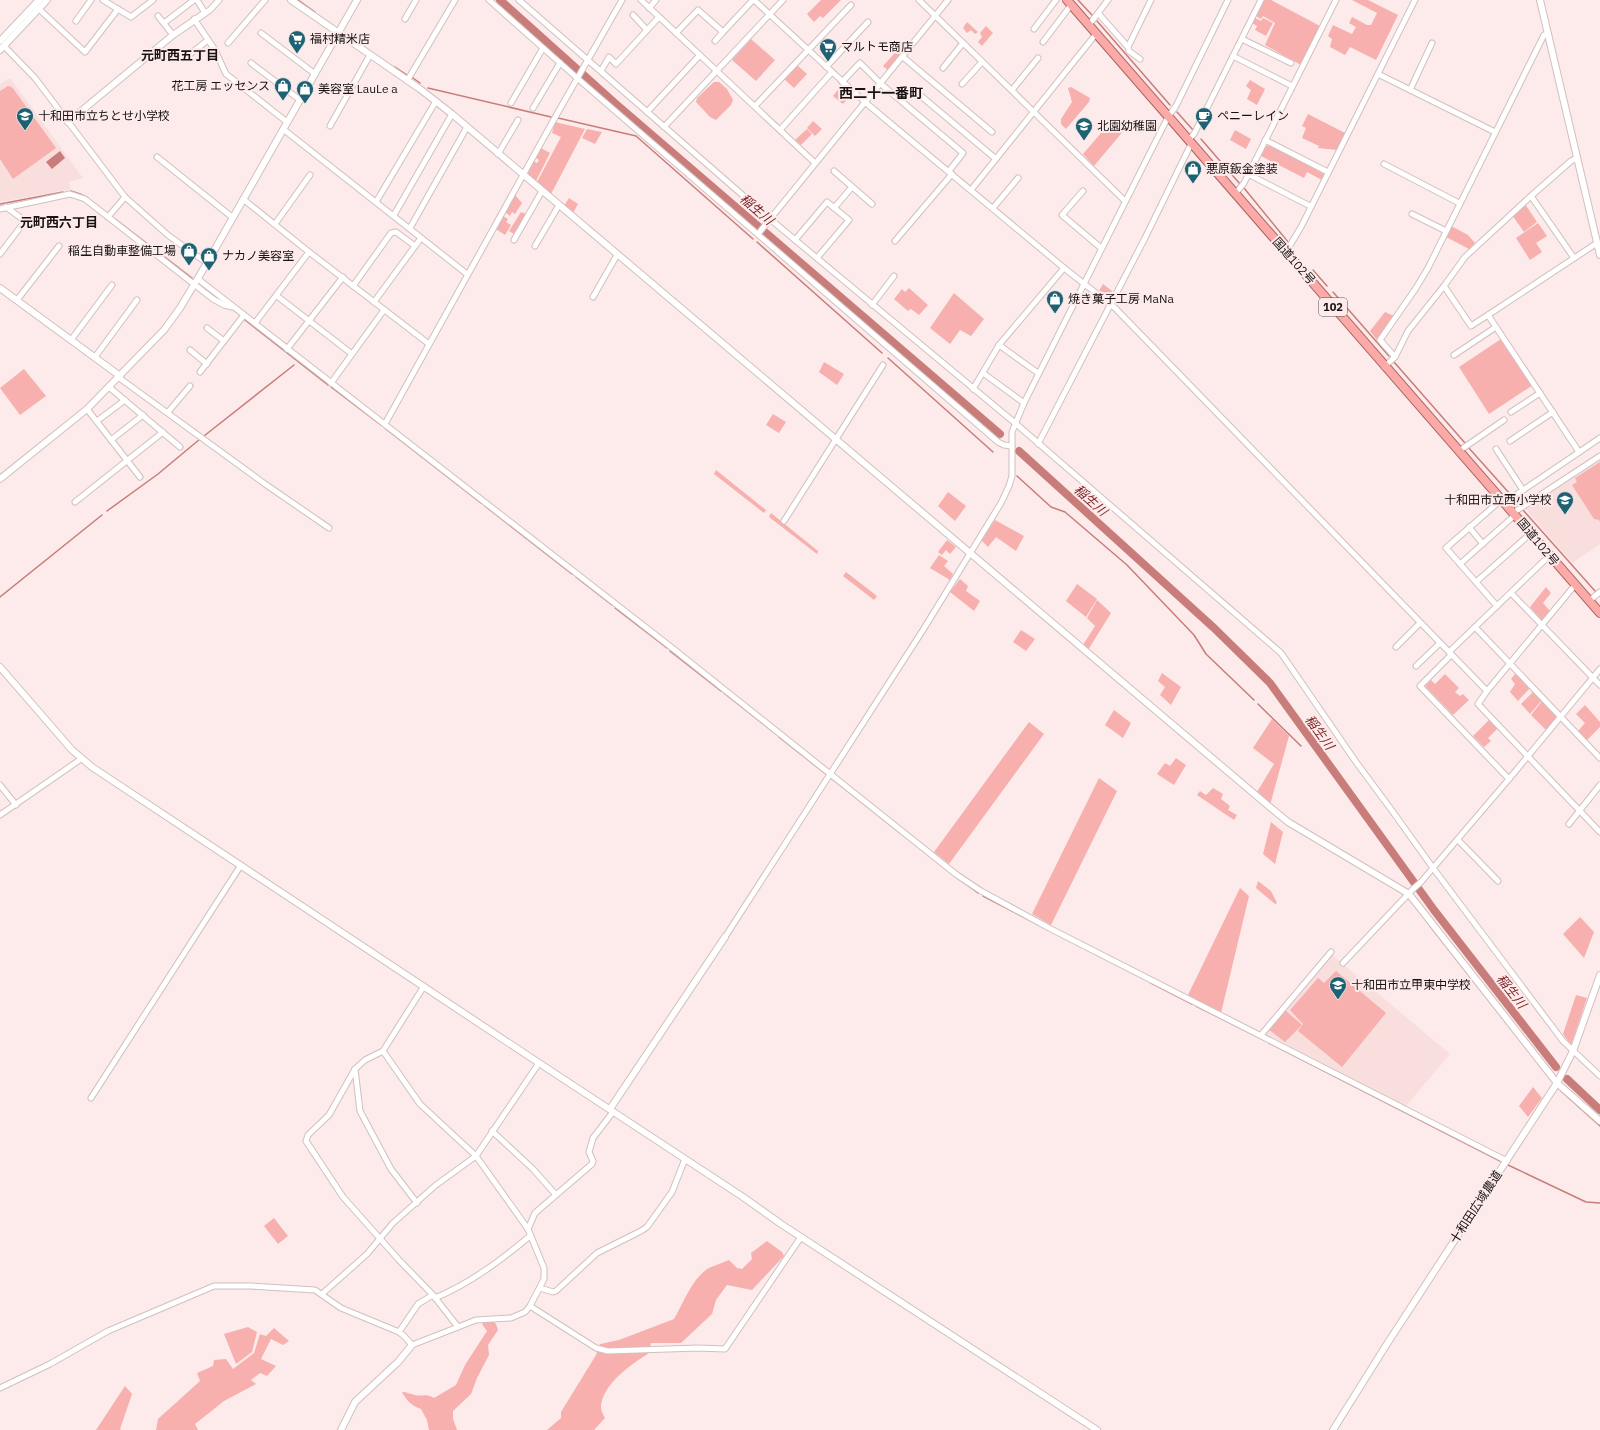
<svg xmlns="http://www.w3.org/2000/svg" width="1600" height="1430" font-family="'IBM Plex Sans','Noto Sans JP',sans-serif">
	<rect width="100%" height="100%" fill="#fcebea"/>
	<g fill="#f8dedd">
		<polygon points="10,78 83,178 69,182 71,189 0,202 0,84"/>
		<polygon points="1600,458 1600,544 1572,563 1524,507"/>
		<polygon points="1331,954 1450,1054 1405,1107 1266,1034 1266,1032"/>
	</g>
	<g fill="#f7b0ad">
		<polygon points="821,0 841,0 823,18 820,16 814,22 807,14"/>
		<polygon points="1263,0 1271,0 1320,26 1301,65 1265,45 1275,23 1263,16 1261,19 1256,16"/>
		<polygon points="1352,0 1368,0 1398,15 1376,60 1350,47 1345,55 1330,47 1332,39 1328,36 1333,25 1352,34 1356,27 1349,23 1352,17 1367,25 1371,25 1377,13"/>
		<polygon points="1255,18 1261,21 1263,18 1273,23 1266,36 1255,30 1257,26 1252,23"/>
		<polygon points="967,22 978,32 975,34 971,30 967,33 963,28"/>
		<polygon points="986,26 993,33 982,46 978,42 982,37 980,33"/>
		<polygon points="751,39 775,60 756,81 732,60"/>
		<polygon points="903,44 907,47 889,71 883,66"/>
		<polygon points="797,65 807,74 794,88 784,79"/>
		<polygon points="1250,80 1265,89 1257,105 1247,99 1251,90 1246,86"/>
		<polygon points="714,82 719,82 727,89 733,100 731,105 716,120 710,117 696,102 697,98"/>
		<polygon points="842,85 852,94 843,104 833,96"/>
		<polygon points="8,86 12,87 56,148 13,179 0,159 0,91"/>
		<polygon points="1071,87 1090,98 1089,102 1066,129 1061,124 1061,119 1072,102 1068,88"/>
		<polygon points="1308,114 1345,133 1337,150 1318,148 1319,146 1302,138 1306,128 1302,126"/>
		<polygon points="1113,119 1125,129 1094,166 1083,154"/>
		<polygon points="813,121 822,129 815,136 807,128"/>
		<polygon points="555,122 585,129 551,194 537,182 561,137 552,133"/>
		<polygon points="587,129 602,132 595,144 582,138"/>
		<polygon points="807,129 812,134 801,145 795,140"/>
		<polygon points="1235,130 1251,139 1246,149 1230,140"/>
		<polygon points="1272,145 1324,174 1322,180 1307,172 1304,178 1261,156 1266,146"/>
		<polygon points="541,148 550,153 536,181 528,175 528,173 533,161 537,163 539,160 536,158"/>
		<polygon points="515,195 522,203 515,214 512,212 510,216 505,212"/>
		<polygon points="569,198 578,204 573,213 564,206"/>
		<polygon points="1525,204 1537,222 1524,232 1512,215"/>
		<polygon points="521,212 526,214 514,234 509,231"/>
		<polygon points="503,216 508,219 506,222 511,225 505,235 496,229"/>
		<polygon points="1538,223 1547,236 1536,243 1542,252 1530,260 1516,238"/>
		<polygon points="1451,226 1468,235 1475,243 1469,249 1446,237"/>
		<polygon points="1103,284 1112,291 1109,297 1099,291"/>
		<polygon points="909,288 928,305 919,315 911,309 908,311 894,299 902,289 905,292"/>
		<polygon points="954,293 984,319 971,336 960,330 950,344 930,328"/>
		<polygon points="1385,312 1394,316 1377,340 1370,331"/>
		<polygon points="1501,339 1533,385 1489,414 1459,367"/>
		<polygon points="824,362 844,374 837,385 819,372"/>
		<polygon points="24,369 46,396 20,415 0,388"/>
		<polygon points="773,414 786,422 779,433 766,425"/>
		<polygon points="1600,462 1600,522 1599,520 1594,519 1572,485 1577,482 1575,478"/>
		<polygon points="716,470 766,510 764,513 714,474"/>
		<polygon points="948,492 966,506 955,521 938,506"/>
		<polygon points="771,513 818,551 817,554 769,517"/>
		<polygon points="995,520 1024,536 1016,551 996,537 988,547 981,540"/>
		<polygon points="947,540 956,547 950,554 946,550 942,555 938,552"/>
		<polygon points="939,555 948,561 944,566 953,574 950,580 930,568"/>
		<polygon points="846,572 877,596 874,600 843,576"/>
		<polygon points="960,579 968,586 966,591 980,601 974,611 950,592"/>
		<polygon points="1077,584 1097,599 1086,617 1066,601"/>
		<polygon points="1546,587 1551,593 1543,603 1550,611 1542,621 1530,607"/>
		<polygon points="1097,600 1111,613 1088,650 1083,645 1095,626 1087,618"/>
		<polygon points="1021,630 1035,639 1026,651 1013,642"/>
		<polygon points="1162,673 1181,687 1171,705 1160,695 1165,687 1158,681"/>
		<polygon points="1516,673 1530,688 1518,701 1510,692 1515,684 1511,679"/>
		<polygon points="1445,674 1459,688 1455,692 1460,696 1463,694 1469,700 1453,715 1425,686 1431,680 1435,684"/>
		<polygon points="1534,691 1542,700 1530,714 1521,704"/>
		<polygon points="1542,701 1558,717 1546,730 1531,715"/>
		<polygon points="1585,705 1600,722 1600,727 1587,740 1578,731 1585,723 1576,714"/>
		<polygon points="1114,710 1131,723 1123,738 1105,725"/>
		<polygon points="1272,719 1289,736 1270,805 1257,792 1274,764 1253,748"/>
		<polygon points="1489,720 1498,728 1488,738 1491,741 1484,747 1473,736"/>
		<polygon points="1029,722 1044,734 949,864 934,852"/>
		<polygon points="1176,758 1186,765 1174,785 1157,774 1165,763 1170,766"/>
		<polygon points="1099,778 1117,791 1051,925 1032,914"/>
		<polygon points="1213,788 1223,794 1221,799 1230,806 1228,810 1237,815 1234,820 1197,795 1200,791 1206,795"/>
		<polygon points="1271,822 1283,832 1275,864 1263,854"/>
		<polygon points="1258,881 1271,891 1277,903 1275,904 1256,888"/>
		<polygon points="1240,888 1249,896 1221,1013 1188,995"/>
		<polygon points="1580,917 1594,932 1584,958 1563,934"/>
		<polygon points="1336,971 1386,1013 1342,1067 1298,1031 1303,1024 1290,1010 1318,978 1324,983"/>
		<polygon points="1576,995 1587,998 1571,1045 1563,1034"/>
		<polygon points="1285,1010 1302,1025 1285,1042 1268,1029"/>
		<polygon points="1533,1087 1542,1098 1528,1117 1519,1106"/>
		<polygon points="274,1218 288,1236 278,1244 264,1226"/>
		<path d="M767,1241L782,1252L784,1256L752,1290L727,1285L716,1300L712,1314L681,1343H651L649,1353C632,1364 602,1384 601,1407C601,1410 603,1415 605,1418L594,1430H547L561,1418V1412L596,1355L600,1344L619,1340L674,1319C683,1304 692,1278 709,1268C715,1265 723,1263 729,1260L737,1268L742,1269L752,1259L751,1253Z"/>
		<path d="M485,1322H494L496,1324L498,1330L488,1345L489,1355L477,1378L471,1394L453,1411V1419L457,1430H429L427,1420L421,1409C412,1406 406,1400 402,1392C407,1392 410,1394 415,1395C423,1397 424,1393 434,1398L456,1385L465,1365L487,1331L482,1324Z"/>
		<polygon points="248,1327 257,1332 252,1352 236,1364 224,1334"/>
		<polygon points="274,1328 289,1341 283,1345 271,1339 261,1359 276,1366 267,1376 260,1373 251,1380 256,1384 224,1401 195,1424 198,1430 156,1430 158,1419 200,1381 197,1373 213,1366 214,1360 226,1359 233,1369 254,1353 260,1334 266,1336"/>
		<polygon points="125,1386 132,1394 120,1429 121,1430 96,1430"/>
	</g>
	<polygon fill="#c97d7a" points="60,151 65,158 52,169 46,162"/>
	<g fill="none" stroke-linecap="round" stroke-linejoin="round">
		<g stroke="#c97d7a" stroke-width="1.5">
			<polyline points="298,0 315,12"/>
			<polyline points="1078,0 1092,15"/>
			<polyline points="1097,21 1170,105"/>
			<polyline points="395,67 407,75"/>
			<polyline points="413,78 420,83"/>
			<polyline points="428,88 551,117"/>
			<polyline points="1177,112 1193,130"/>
			<polyline points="558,118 636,136 753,239"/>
			<polyline points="1201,139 1240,184"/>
			<polyline points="1244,188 1288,242"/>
			<polyline points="71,191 80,194 88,198"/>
			<polyline points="94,203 104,211"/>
			<polyline points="0,204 63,192"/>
			<polyline points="115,219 192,278"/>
			<polyline points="757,242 882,353"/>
			<polyline points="1313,270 1327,286"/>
			<polyline points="203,287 214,296"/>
			<polyline points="1333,292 1389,356"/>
			<polyline points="245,320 328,385"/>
			<polyline points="888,358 993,452"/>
			<polyline points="1394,362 1465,443"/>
			<polyline points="331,387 381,425"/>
			<polyline points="386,429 481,503"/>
			<polyline points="204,436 294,365"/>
			<polyline points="1468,447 1510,494"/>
			<polyline points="1017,476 1051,507 1065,512 1127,565 1194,635 1206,654 1254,700"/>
			<polyline points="1514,499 1519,505"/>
			<polyline points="485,506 572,574"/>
			<polyline points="1522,509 1595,591"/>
			<polyline points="107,511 158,474 200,439"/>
			<polyline points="576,577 612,605"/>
			<polyline points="0,597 102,515"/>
			<polyline points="615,608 667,648"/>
			<polyline points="670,651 721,691"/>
			<polyline points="724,693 776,734"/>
			<polyline points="1258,704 1301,746"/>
			<polyline points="779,737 826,774"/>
			<polyline points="831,778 899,832"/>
			<polyline points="959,879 978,893"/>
			<polyline points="983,896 1039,925"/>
			<polyline points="1430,926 1552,1081"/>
			<polyline points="1151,983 1192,1004"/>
			<polyline points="1196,1006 1264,1040"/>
			<polyline points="1269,1043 1500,1161"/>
			<polyline points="1561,1091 1600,1126"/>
			<polyline points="1508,1165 1586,1202 1600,1203"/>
		</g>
		<g stroke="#c97d7a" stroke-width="8">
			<polyline points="500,0 617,105 1000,434"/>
			<polyline points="1019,451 1214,628 1270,683 1434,910 1556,1067"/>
			<polyline points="1567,1079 1600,1110"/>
		</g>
		<g stroke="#d1c0bf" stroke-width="7">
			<g id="minor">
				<polyline points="103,0 131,17 153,0"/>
				<polyline points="197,0 205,13 210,10 219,0"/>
				<polyline points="489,0 577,78 998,442 1004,445 1012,446"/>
				<polyline points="519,0 770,219 1015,423 1281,653 1356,762 1393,812 1433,868 1563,1041 1600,1076"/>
				<polyline points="641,0 815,163"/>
				<polyline points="754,0 866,103 1064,268 1115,308 1487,691"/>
				<polyline points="919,0 1125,201"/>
				<polyline points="649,8 656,0"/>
				<polyline points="39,9 85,52 118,9"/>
				<polyline points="1098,13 1128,47 1129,51 1140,59"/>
				<polyline points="633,15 647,30"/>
				<polyline points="158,16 173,35"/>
				<polyline points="194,19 215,50 226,74 287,122"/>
				<polyline points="405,19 416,0"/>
				<polyline points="76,21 91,0"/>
				<polyline points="164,23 194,0"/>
				<polyline points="1089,25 1108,0"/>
				<polyline points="1034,29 1056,0"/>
				<polyline points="261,33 315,74"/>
				<polyline points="676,33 698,10 723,32 753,0"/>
				<polyline points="1242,39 1291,63"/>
				<polyline points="715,41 723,32"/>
				<polyline points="1043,42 1071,5"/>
				<polyline points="228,43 265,0"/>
				<polyline points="4,46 35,78 125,197 169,236 207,263"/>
				<polyline points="1128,47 1151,0"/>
				<polyline points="190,54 208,40"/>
				<polyline points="1233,56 1292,86"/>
				<polyline points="903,57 992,132"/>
				<polyline points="251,63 300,100"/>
				<polyline points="826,67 868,22"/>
				<polyline points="943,68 963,43"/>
				<polyline points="601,71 609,57 616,64 659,17"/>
				<polyline points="1378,74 1495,132"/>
				<polyline points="407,81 455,0"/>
				<polyline points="842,82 860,63 881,84 963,153 949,171"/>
				<polyline points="962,84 982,62"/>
				<polyline points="1012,90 1038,58"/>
				<polyline points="1410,90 1432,43"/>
				<polyline points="921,96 996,159"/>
				<polyline points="511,103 543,48"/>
				<polyline points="755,106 851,5"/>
				<polyline points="533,108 560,63"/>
				<polyline points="647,112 700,55"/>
				<polyline points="330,126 370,55"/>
				<polyline points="664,127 783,0"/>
				<polyline points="283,129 467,274"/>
				<polyline points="780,130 832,72"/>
				<polyline points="1188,140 1194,134 1261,0"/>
				<polyline points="1265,140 1328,172"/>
				<polyline points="498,154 518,120"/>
				<polyline points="157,157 232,217"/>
				<polyline points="1384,164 1459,203"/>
				<polyline points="834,171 872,204"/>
				<polyline points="1248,174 1310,206"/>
				<polyline points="971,190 1096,34"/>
				<polyline points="1083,191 1062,215 1101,248"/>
				<polyline points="1235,194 1244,183 1336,0"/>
				<polyline points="1531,196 1574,258"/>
				<polyline points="243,199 309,252 429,344"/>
				<polyline points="376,202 436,101"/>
				<polyline points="834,208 852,187"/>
				<polyline points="993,208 1018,178"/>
				<polyline points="0,209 70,194 85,199 213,299 224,305 232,307"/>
				<polyline points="1412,214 1446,231"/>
				<polyline points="394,215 452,114"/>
				<polyline points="108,217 125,197"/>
				<polyline points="275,224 310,175"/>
				<polyline points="410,228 467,127"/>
				<polyline points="758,234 948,0"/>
				<polyline points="514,240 542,191"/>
				<polyline points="795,240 827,202 849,220 817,258"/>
				<polyline points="895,241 952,174"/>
				<polyline points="535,246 559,205"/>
				<polyline points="1286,252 1301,227 1415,0"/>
				<polyline points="0,254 25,221 6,207"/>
				<polyline points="198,279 671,647 957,875 981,891 1051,929 1507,1161"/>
				<polyline points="353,286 391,233 396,232 415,246"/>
				<polyline points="1444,286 1471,326 1488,315"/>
				<polyline points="277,296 352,354"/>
				<polyline points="593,297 617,255"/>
				<polyline points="17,300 59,246"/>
				<polyline points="374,302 421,238"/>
				<polyline points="872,305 894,276"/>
				<polyline points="255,323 309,252"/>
				<polyline points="207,328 224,341"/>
				<polyline points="71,340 112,285"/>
				<polyline points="999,345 1038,373"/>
				<polyline points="287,349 343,277"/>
				<polyline points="190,350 207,364"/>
				<polyline points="1454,355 1496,327"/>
				<polyline points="95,357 137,300"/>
				<polyline points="1395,357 1380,340 1416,288 1428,268 1544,35 1548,34"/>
				<polyline points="1384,367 1395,357 1408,331 1444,286 1465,257 1531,196 1571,161 1577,158"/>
				<polyline points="200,372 244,315"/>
				<polyline points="983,373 1024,403"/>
				<polyline points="118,377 265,484 329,528"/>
				<polyline points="331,383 384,310"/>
				<polyline points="109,387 180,447"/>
				<polyline points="973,389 999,345 1064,268"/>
				<polyline points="87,409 140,477"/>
				<polyline points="168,412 190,386"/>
				<polyline points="1511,412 1540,393"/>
				<polyline points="97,421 125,400"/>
				<polyline points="385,424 553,121 622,0"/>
				<polyline points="111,440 143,415"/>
				<polyline points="1510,441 1553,412"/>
				<polyline points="1038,444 1145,238 1191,144"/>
				<polyline points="1496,449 1523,490"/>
				<polyline points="1459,451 1504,420"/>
				<polyline points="1579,452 1488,315 1597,243"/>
				<polyline points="75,502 163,432"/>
				<polyline points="1504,503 1600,438"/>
				<polyline points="1513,513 1600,456"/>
				<polyline points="784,521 883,365"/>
				<polyline points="1469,527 1483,544"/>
				<polyline points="1460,564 1515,515"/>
				<polyline points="1476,582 1530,534"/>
				<polyline points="1575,585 1487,691 1478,704 1600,832"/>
				<polyline points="1511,593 1600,685"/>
				<polyline points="1589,601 1600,592"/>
				<polyline points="1497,606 1446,548 1501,500"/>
				<polyline points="1475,627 1600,758"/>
				<polyline points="1396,647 1420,623"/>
				<polyline points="1449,652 1549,556"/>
				<polyline points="1451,655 1420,686 1509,779"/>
				<polyline points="1416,666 1440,643"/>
				<polyline points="0,785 16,805"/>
				<polyline points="0,815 81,759"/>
				<polyline points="1569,824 1600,785"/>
				<polyline points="1458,840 1498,881"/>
				<polyline points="725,937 923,630 1001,503 1009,486 1012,476 1012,432 1024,403 1168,117 1176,106 1228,0"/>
				<polyline points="1343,963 1413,889 1421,882 1509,779 1600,669"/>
				<polyline points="424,986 383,1051 365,1060 355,1069 329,1115 308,1135 306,1141 343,1197 399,1260 433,1295 458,1327"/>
				<polyline points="1261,1035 1331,952"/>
				<polyline points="355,1069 360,1111 391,1169 417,1203"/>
				<polyline points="91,1098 241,865"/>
				<polyline points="492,1131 533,1169 556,1195"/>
				<polyline points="528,1229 535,1213 592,1164 593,1161 589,1152 593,1138 613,1112"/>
				<polyline points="540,1288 553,1292 556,1291 597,1253 641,1231 647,1227 672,1192 685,1159"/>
				<polyline points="322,1294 367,1254 393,1223 436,1185 476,1156 539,1063"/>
				<path d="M435,1298C471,1283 501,1260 530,1236"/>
				<polyline points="530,1306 596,1348 608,1351 698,1348 725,1349 801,1237"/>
				<polyline points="399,1332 418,1304 433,1295"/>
				<polyline points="0,1388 50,1364 108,1331 214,1286 250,1286 315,1290 341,1308 399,1332 404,1336 412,1345 476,1320 511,1318 525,1312 530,1306 544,1279 544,1268 528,1229 476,1156 420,1104 383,1051"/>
			</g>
		</g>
		<g stroke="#d1c0bf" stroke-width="8">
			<g id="tertiary">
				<polyline points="291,0 420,89 452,114 1271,808 1288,822 1409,894 1557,1083 1600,1121"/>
				<polyline points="1540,0 1600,255"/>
				<polyline points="0,41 39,0"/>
				<polyline points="0,50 47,0"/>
				<polyline points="68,122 173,35 205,13"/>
				<polyline points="0,288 120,376"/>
				<polyline points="0,479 87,409 164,330 180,308 207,263 357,0"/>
				<polyline points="0,667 72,750 92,767 539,1063 743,1197 781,1224 1097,1430"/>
				<polyline points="610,1109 725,937"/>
				<polyline points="341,1430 355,1402 398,1362 412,1345"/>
				<polyline points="1333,1430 1385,1347 1557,1083 1573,1051 1600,975"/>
			</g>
		</g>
		<g stroke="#ac6765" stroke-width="10">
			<polyline id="trunk" points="1067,0 1600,613"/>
		</g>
		<use href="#minor" stroke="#fff" stroke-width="5"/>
		<use href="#tertiary" stroke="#fff" stroke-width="6"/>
		<use href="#trunk" stroke="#fcaaa8" stroke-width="8"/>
	</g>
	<defs>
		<g id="supermarket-pin" transform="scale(0.9)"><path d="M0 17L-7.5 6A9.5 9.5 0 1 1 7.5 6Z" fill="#1d6173" stroke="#fcebea"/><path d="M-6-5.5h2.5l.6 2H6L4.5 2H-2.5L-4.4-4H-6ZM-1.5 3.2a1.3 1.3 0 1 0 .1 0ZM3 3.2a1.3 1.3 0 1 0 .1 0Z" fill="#fff"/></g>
		<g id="shop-pin" transform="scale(0.9)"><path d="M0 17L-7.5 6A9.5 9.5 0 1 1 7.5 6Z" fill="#1d6173" stroke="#fcebea"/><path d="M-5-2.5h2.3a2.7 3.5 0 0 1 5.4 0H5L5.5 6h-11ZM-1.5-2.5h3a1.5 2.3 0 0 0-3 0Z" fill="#fff"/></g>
		<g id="school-pin" transform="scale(0.9)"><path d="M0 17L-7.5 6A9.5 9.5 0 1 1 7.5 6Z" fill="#1d6173" stroke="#fcebea"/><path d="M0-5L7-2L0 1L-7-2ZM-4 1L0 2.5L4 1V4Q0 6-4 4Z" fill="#fff"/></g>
		<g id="cafe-pin" transform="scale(0.9)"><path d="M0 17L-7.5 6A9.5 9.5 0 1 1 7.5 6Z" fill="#1d6173" stroke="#fcebea"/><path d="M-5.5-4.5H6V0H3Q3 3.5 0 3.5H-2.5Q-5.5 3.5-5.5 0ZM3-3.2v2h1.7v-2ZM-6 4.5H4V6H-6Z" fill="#fff"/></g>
	</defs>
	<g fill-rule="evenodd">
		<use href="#supermarket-pin" x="297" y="39"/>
		<use href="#supermarket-pin" x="828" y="47"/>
		<use href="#shop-pin" x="283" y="86"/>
		<use href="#shop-pin" x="305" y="89"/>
		<use href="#school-pin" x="25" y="116"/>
		<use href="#cafe-pin" x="1204" y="116"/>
		<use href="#school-pin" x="1084" y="126"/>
		<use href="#shop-pin" x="1193" y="169"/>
		<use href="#shop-pin" x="189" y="251"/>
		<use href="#shop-pin" x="209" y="256"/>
		<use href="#shop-pin" x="1055" y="299"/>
		<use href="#school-pin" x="1565" y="500"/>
		<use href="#school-pin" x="1338" y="985"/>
	</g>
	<g text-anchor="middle" stroke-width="4" stroke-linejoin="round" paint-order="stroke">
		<rect fill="#fcebea" stroke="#5c5353" stroke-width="1" x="1319" y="298" width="28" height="18" rx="3"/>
		<g font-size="11" font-weight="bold" fill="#181212">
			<text x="1333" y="311">102</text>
		</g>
		<g font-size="12" fill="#181212" stroke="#fcebea" text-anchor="start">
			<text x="310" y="43">福村精米店</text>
			<text x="841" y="51">マルトモ商店</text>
			<text x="270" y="90" text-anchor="end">花工房 エッセンス</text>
			<text x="318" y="93">美容室 LauLe a</text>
			<text x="38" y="120">十和田市立ちとせ小学校</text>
			<text x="1217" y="120">ペニーレイン</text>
			<text x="1097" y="130">北園幼稚園</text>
			<text x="1206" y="173">悪原鈑金塗装</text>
			<text x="176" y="255" text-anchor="end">稲生自動車整備工場</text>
			<text x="222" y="260">ナカノ美容室</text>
			<text x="1068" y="303">焼き菓子工房 MaNa</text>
			<text x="1552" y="504" text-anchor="end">十和田市立西小学校</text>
			<text x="1351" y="989">十和田市立甲東中学校</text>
		</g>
		<g font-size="12" fill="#181212" stroke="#fcebea">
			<text transform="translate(1294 261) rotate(49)" y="4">国道102号</text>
			<text transform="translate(1538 542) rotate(50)" y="4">国道102号</text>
			<text transform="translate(1476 1207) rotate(-57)" y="4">十和田広域農道</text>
		</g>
		<g font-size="13" font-weight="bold" fill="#181212" stroke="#fcebea">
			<text x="180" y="60">元町西五丁目</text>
			<text x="59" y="227">元町西六丁目</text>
		</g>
		<g font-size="13" font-style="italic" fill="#771c22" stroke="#fcebea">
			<text transform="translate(757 209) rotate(41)" y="5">稲生川</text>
			<text transform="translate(1091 500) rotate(42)" y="5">稲生川</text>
			<text transform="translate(1320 732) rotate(54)" y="5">稲生川</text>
			<text transform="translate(1512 991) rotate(52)" y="5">稲生川</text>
		</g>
		<g font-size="14" font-weight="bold" fill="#181212" stroke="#fcebea">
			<text x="881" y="98">西二十一番町</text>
		</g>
	</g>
</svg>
